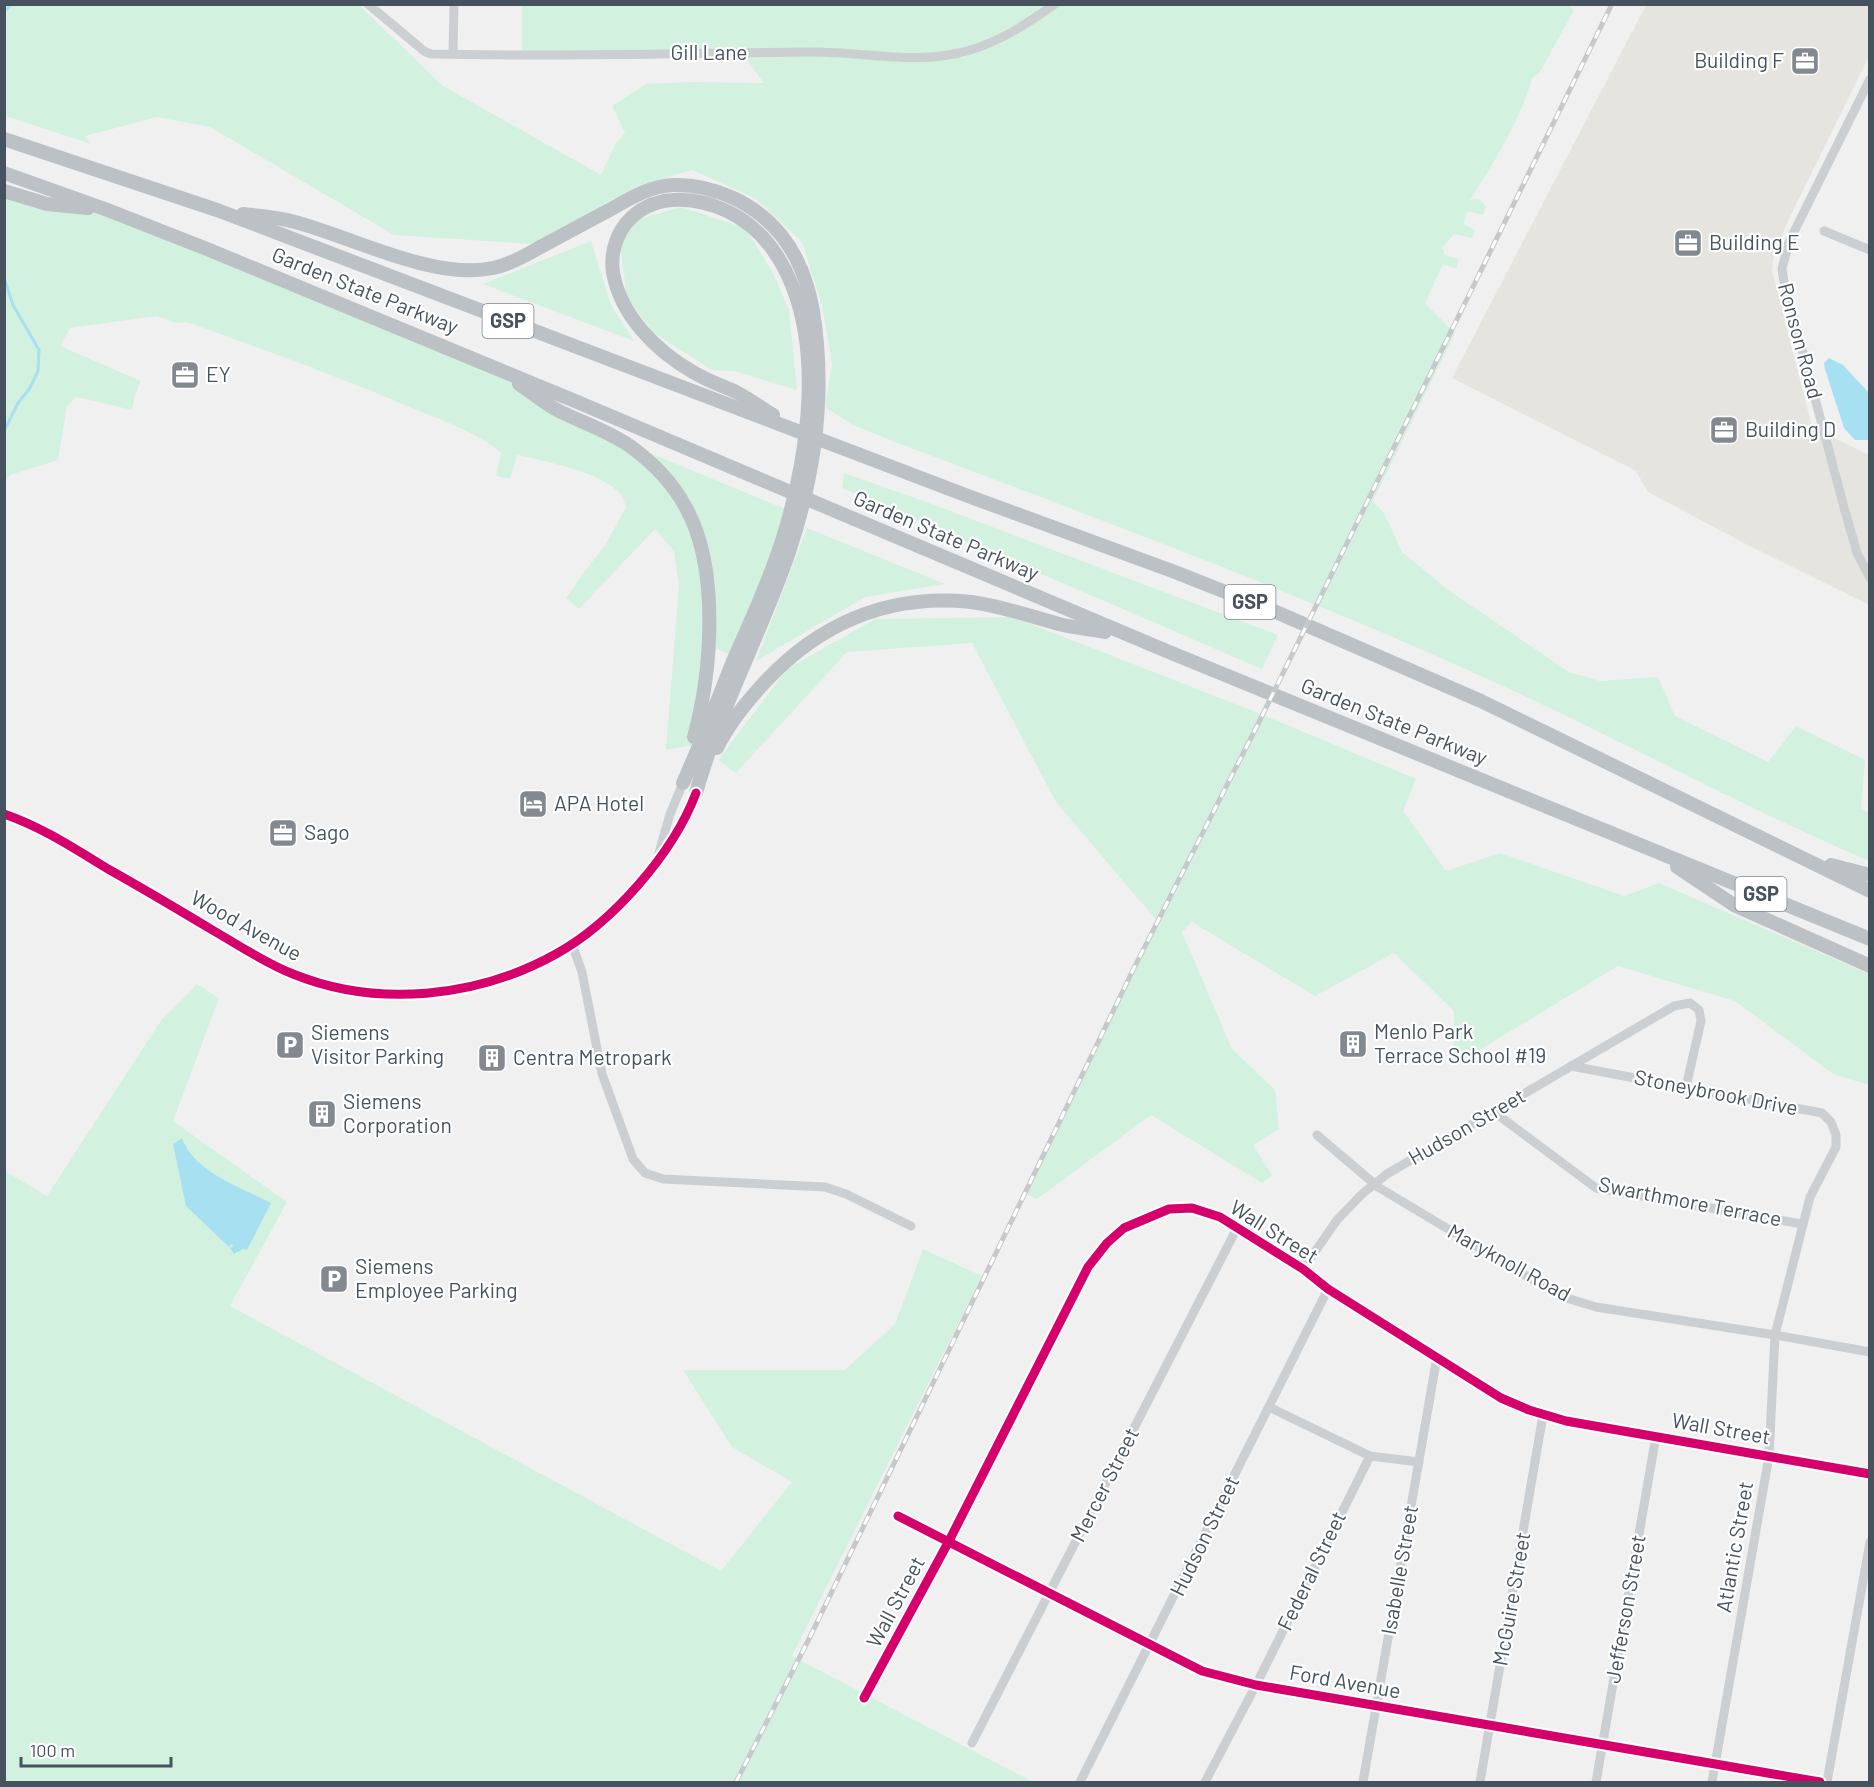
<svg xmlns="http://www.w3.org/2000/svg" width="1874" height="1787" font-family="Barlow,sans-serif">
	<rect width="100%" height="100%" fill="#f1f0f0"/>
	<polygon fill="#e6e4de" points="1646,5 1869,5 1869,56 1788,221 1774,256 1772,270 1812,427 1869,455 1869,605 1746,544 1648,492 1636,471 1452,378"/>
	<g fill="#d3f1df">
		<path d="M5,5H359L443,86L601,175L615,145L625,133L612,106L646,84L691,82L764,83L742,53L522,54V5H1567L1574,10L1540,72L1532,78C1523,115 1491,168 1470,200L1480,199L1486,207L1483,215L1467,211L1464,224L1475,230L1472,238L1454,234L1442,248L1445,255L1459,259L1456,269L1443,264L1425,303L1455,333L1373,501L1384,513L1402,552L1448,590L1569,672L1600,681L1658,677L1675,716L1768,762L1796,726L1865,760L1861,809L1869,813V861C1741,806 1619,739 1492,681C1295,591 1092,517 890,440L851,424L825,407L832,364L822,306L802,242L755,198L692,170L637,186L532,244L394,235L210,127L157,117L85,136L91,144L5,116Z"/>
		<path d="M5,191L105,209L493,366L647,460L655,455L790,511L735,657L709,645L702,707L692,745L666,750L679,586L674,551L655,529L579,609L566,598L582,575L606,544L626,507C625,503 623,497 620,494C602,472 544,461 517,455L510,479L496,476L501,453C481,435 445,421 419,411C343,378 265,350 187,322L177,323L156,316L70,328L60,346L141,381L135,395L132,410L77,397L67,406L58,460L10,475L5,482Z"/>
		<polygon points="681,207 745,228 772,271 789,310 797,390 734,371 712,370 654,333 627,298 620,244 639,219"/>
		<polygon points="591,241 611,305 634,341 483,284"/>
		<polygon points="844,473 929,503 1278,635 1262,669 842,488"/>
		<polygon points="807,528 945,584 865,597 756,661"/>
		<polygon points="1013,617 1266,716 1416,779 1403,811 1446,871 1500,853 1624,896 1659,883 1869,974 1869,1085 1833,1074 1735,1001 1618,966 1453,1066 1454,1011 1394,953 1315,996 1192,922 1182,932 1232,1049 1275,1090 1279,1129 1253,1145 1272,1175 1262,1183 1151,1115 1037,1199 1024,1193 1157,921 1056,802 972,643 847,652 736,773 718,760 787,669 875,619"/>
		<polygon points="197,984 219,998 173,1121 287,1202 230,1306 721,1571 792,1482 732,1447 683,1370 845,1370 895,1324 923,1249 982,1276 792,1656 1033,1782 5,1782 5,1171 47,1196 162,1019"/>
	</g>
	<g fill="#a6e0f1">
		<polygon points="1829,358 1843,365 1869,393 1869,440 1855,440 1844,428 1825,369 1824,363"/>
		<path d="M182,1138C194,1172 240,1187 271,1203L247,1250L243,1249L234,1254L230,1248L233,1246L232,1244L229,1247L186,1206L173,1144Z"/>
	</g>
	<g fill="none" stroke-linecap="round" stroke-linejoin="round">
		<g stroke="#a6e0f1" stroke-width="3">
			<polyline points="4,12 11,4"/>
			<polyline points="4,278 13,305 39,350 38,371 30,388 18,403 4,431"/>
		</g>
		<g stroke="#cccfd1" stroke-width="9">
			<path d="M368,4L424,51L431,54C559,57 686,53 814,52C859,52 910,63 954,54C992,47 1024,26 1055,4"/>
			<polyline points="453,53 454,4"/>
			<polyline points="1870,79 1789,242 1782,269 1784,282 1845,511 1857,553 1870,578"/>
			<polyline points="1824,231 1870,250"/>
			<path d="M4,814C42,827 75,849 108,869C144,889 179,910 214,931C240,946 265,963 293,974C377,1008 477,998 556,954C612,923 673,854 696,793"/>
			<polyline points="659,853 670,814 683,783"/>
			<polyline points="572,944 582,972 602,1074 633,1159 645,1173 663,1179 825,1187 846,1194 911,1226"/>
			<polyline points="1571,1066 1822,1113 1831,1122 1836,1135 1836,1147 1810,1197 1775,1335 1769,1456 1712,1782"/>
			<polyline points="1494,1112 1596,1188 1802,1224"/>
			<polyline points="1317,1135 1378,1187 1560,1296 1596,1307 1775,1335 1870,1352"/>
			<polyline points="1303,1269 1337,1220 1362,1194 1387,1174 1674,1006 1690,1003 1699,1010 1701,1021 1686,1087"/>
			<polyline points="1269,1407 1370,1456 1419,1462"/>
			<polyline points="898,1516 1202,1671 1256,1685 1820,1782"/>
			<polyline points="864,1698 949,1541 1088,1267 1107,1243 1124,1228 1169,1209 1192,1208 1220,1217 1303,1269 1328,1289 1501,1398 1529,1410 1566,1421 1870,1474"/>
			<polyline points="972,1743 1237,1228"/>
			<polyline points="1080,1782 1328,1289"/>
			<polyline points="1205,1782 1256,1685 1370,1456"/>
			<polyline points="1363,1782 1437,1357"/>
			<polyline points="1480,1782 1543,1415"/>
			<polyline points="1596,1782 1656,1436"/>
			<polyline points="1827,1782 1870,1542"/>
		</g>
		<g stroke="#bcc1c6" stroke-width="14">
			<polyline points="4,139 217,210 968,496 1175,572 1276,612 1481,701 1870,891"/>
			<polyline points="4,173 105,209 207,249 575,401 1169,652 1870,939"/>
			<polyline points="4,191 47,204 88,208"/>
			<path d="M243,214C260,216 278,217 295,222C352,237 435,281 493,268C512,264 529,253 546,244C568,232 591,220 613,208C632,197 651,186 673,185C714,184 755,203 781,235C806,266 814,305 817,344C823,414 811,486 789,552C761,634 719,710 696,793"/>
			<path d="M519,384C533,393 546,405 561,412C584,423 608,431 630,446C652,462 672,482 685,506C720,567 712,671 694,737"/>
			<path d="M717,748C727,727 741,709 756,692C812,627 884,593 971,602C1002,606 1029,616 1059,624C1074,628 1090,629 1105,632"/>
			<path d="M683,783C701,743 717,702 733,661C750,623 768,584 781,544C806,466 823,363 792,285C779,253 759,226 727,211C697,197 658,193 632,217C617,231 610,252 613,272C620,315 656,351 693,372C706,380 720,385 734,391C748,398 760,407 773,415"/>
			<polyline points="1831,865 1870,875"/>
			<polyline points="1677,867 1734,905 1870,966"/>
		</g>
		<g stroke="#c6c8ca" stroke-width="5">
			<polyline id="rail" points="736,1782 808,1641 1134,968 1257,726 1612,4"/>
		</g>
		<use href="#rail" stroke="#fff" stroke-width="3" stroke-dasharray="9" stroke-linecap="butt"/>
		<g stroke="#fff" stroke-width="13">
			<g id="cycleway">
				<path d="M4,814C42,827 75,849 108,869C144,889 179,910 214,931C240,946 265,963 293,974C377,1008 477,998 556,954C612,923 673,854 696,793"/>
				<polyline points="898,1516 1202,1671 1256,1685 1820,1782"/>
				<polyline points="864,1698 949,1541 1088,1267 1107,1243 1124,1228 1169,1209 1192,1208 1220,1217 1303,1269 1328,1289 1501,1398 1529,1410 1566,1421 1870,1474"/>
			</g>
		</g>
		<use href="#cycleway" stroke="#d6006c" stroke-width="9"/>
	</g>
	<defs>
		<g id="office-square" transform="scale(1.5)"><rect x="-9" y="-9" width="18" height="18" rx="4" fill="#828991" stroke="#fff"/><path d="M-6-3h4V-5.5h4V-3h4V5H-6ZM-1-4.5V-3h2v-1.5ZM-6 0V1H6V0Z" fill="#fff"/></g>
		<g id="hotel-square" transform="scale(1.5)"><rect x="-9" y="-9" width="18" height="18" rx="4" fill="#828991" stroke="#fff"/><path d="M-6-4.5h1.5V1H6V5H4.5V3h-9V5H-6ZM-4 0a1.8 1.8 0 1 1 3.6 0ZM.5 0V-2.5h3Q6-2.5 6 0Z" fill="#fff"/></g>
		<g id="building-square" transform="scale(1.5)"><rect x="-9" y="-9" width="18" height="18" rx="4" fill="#828991" stroke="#fff"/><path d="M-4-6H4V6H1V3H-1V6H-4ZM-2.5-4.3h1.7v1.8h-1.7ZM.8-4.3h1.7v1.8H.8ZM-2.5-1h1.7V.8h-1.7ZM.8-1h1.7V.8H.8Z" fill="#fff"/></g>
		<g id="parking-square" transform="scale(1.5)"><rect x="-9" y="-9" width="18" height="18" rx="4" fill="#828991" stroke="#fff"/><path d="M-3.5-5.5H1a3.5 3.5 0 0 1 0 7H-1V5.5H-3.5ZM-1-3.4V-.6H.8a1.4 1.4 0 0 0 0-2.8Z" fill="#fff"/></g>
	</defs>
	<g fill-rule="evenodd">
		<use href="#office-square" x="1805" y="61"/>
		<use href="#office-square" x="1688" y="243"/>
		<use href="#office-square" x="185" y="375"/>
		<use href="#office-square" x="1724" y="430"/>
		<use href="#hotel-square" x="533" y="804"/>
		<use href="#office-square" x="283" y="833"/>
		<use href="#building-square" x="1353" y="1044"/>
		<use href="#parking-square" x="290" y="1045"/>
		<use href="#building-square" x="492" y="1058"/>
		<use href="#building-square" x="322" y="1114"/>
		<use href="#parking-square" x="334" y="1279"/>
	</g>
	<g text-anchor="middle" stroke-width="4.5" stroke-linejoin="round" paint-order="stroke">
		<g fill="#fff" stroke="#7e868e" stroke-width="1.5">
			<rect x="482.5" y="304" width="51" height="34" rx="4.5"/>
			<rect x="1224.5" y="585" width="51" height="34" rx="4.5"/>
			<rect x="1735.5" y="877" width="51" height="34" rx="4.5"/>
		</g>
		<g font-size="20" font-weight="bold" fill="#46525e">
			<text x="508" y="328">GSP</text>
			<text x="1250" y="609">GSP</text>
			<text x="1761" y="901">GSP</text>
		</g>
		<g font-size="21" fill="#46525e" stroke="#fff">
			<text x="709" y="60">Gill Lane</text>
			<text transform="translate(365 291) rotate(22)" y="7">Garden State Parkway</text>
			<text transform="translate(1800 341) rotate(75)" y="7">Ronson Road</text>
			<text transform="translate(946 536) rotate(23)" y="7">Garden State Parkway</text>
			<text transform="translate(1394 722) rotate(22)" y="7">Garden State Parkway</text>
			<text transform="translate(246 926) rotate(29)" y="7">Wood Avenue</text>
			<text transform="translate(1716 1093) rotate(11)" y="7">Stoneybrook Drive</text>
			<text transform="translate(1467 1127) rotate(-30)" y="7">Hudson Street</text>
			<text transform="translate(1690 1202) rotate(11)" y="7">Swarthmore Terrace</text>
			<text transform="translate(1274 1232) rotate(32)" y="7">Wall Street</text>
			<text transform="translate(1509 1263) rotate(29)" y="7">Maryknoll Road</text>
			<text transform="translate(1721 1429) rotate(10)" y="7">Wall Street</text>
			<text transform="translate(1105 1485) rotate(-63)" y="7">Mercer Street</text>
			<text transform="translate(1205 1536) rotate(-64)" y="7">Hudson Street</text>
			<text transform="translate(1735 1547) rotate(-80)" y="7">Atlantic Street</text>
			<text transform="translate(1400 1570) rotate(-80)" y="7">Isabelle Street</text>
			<text transform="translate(1312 1571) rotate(-64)" y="7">Federal Street</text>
			<text transform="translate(1512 1599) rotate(-80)" y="7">McGuire Street</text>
			<text transform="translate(896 1602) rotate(-62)" y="7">Wall Street</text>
			<text transform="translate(1626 1609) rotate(-80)" y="7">Jefferson Street</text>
			<text transform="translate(1345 1682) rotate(10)" y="7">Ford Avenue</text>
		</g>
		<g font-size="21" fill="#46525e" stroke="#fff" text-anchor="start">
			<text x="1784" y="68" text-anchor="end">Building F</text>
			<text x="1709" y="250">Building E</text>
			<text x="206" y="382">EY</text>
			<text x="1745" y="437">Building D</text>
			<text x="554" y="811">APA Hotel</text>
			<text x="304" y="840">Sago</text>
			<text x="1374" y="1039">Menlo Park<tspan x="1374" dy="24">Terrace School #19</tspan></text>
			<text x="311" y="1040">Siemens<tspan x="311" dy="24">Visitor Parking</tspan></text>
			<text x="513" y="1065">Centra Metropark</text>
			<text x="343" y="1109">Siemens<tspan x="343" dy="24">Corporation</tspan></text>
			<text x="355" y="1274">Siemens<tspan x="355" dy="24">Employee Parking</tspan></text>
		</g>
	</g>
	<rect width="1874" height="1787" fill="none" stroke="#46525e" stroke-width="12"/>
	<path d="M21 1757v9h150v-9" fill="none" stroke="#46525e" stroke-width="3"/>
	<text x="30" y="1757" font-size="18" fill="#46525e" stroke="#ffffff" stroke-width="4.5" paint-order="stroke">100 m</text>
</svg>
